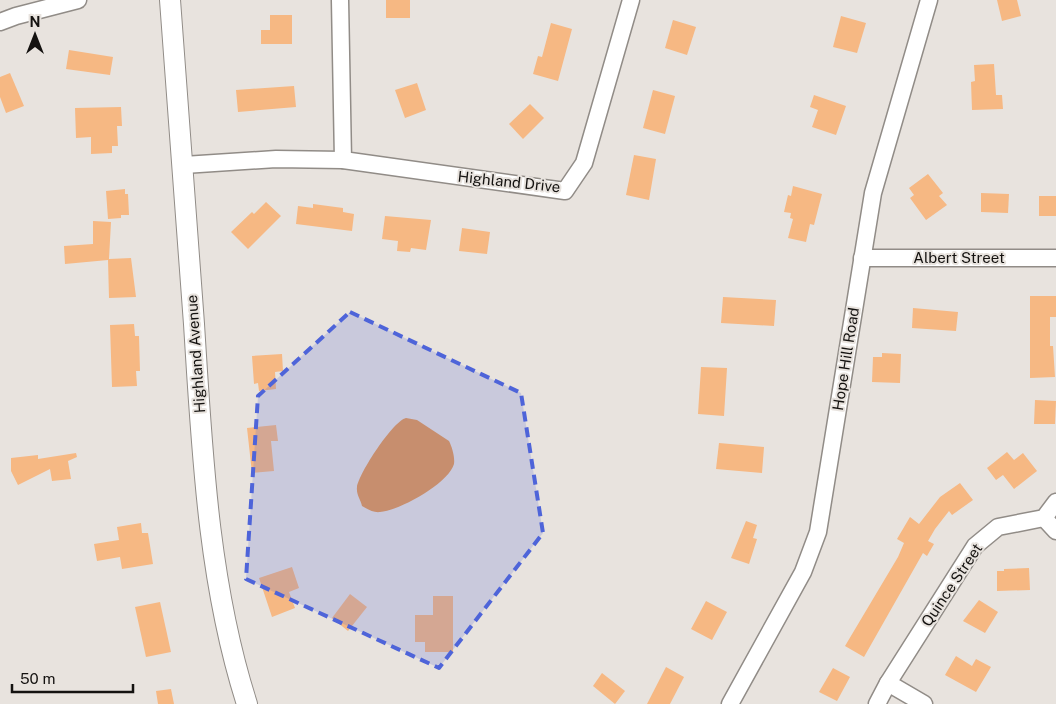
<svg xmlns="http://www.w3.org/2000/svg" width="1056" height="704" font-family="'Public Sans',sans-serif">
	<rect width="100%" height="100%" fill="#e8e3de"/>
	<path fill="#e59954" d="M406,418L417,420L449,441C452,447 455,457 454,464C449,483 399,511 380,512C374,513 367,509 362,506C361,500 356,495 357,487C359,473 393,421 406,418Z"/>
	<g fill="#f6b883">
		<rect x="386" y="0" width="24" height="18"/>
		<polygon points="997,0 1017,0 1021,16 1002,21"/>
		<polygon points="270,15 292,15 292,44 261,44 261,30 270,30"/>
		<polygon points="841,16 866,23 857,53 833,47"/>
		<polygon points="673,20 696,27 687,55 665,48"/>
		<polygon points="551,23 572,29 558,81 533,74 538,56 542,57"/>
		<polygon points="69,50 113,57 110,75 66,69"/>
		<polygon points="994,64 996,95 1002,95 1003,109 972,110 971,82 975,81 974,65"/>
		<polygon points="10,73 24,106 6,113 0,97 0,77"/>
		<polygon points="417,83 426,110 405,118 395,90"/>
		<polygon points="294,86 296,107 238,112 236,90"/>
		<polygon points="653,90 675,96 665,134 643,128"/>
		<polygon points="814,95 846,106 836,135 812,127 818,110 810,107"/>
		<polygon points="530,104 544,118 523,139 509,124"/>
		<polygon points="121,107 122,126 117,126 118,146 112,146 112,153 91,154 91,137 76,138 75,108"/>
		<polygon points="634,155 656,159 649,200 626,195"/>
		<polygon points="928,174 943,193 939,196 947,205 926,220 910,198 914,195 909,188"/>
		<polygon points="793,186 822,194 814,225 810,224 806,242 788,238 793,219 790,218 791,213 784,212 788,195 791,196"/>
		<polygon points="125,189 125,194 128,194 129,215 121,215 121,218 108,219 106,191"/>
		<polygon points="981,193 1009,194 1008,213 981,212"/>
		<rect x="1039" y="196" width="17" height="20"/>
		<polygon points="266,202 281,216 248,249 231,232 252,212 254,214"/>
		<polygon points="313,204 343,208 343,212 354,214 352,231 296,224 298,206 313,208"/>
		<polygon points="385,216 431,220 426,250 411,248 410,252 397,251 398,241 382,239"/>
		<polygon points="93,221 111,222 109,259 131,258 136,297 109,298 108,260 65,264 64,246 93,244"/>
		<polygon points="462,228 490,232 487,254 459,251"/>
		<polygon points="1030,296 1056,296 1056,317 1050,317 1050,346 1053,346 1055,377 1030,378"/>
		<polygon points="723,297 776,300 774,326 721,323"/>
		<polygon points="913,308 958,312 956,331 912,328"/>
		<polygon points="134,324 135,336 139,336 140,371 136,371 137,386 112,387 110,325"/>
		<polygon points="882,353 901,354 900,383 872,382 873,357 882,357"/>
		<polygon points="282,354 283,371 275,372 276,389 259,391 258,383 254,384 252,356"/>
		<polygon points="701,367 727,368 724,416 698,414"/>
		<polygon points="1035,400 1056,401 1055,424 1034,424"/>
		<polygon points="276,425 278,441 271,441 274,471 252,473 247,428"/>
		<polygon points="719,443 764,447 762,473 716,469"/>
		<polygon points="1007,452 1014,460 1023,453 1037,471 1014,489 1003,475 996,480 987,468"/>
		<polygon points="76,453 77,457 68,461 71,479 52,481 50,469 18,485 11,471 11,458 38,455 38,459"/>
		<polygon points="960,483 973,500 952,515 949,511 935,529 928,541 934,544 927,556 923,553 864,657 845,646 898,557 904,543 897,539 910,517 919,524 940,497"/>
		<polygon points="746,521 757,525 753,538 757,539 749,564 731,558"/>
		<polygon points="141,523 142,533 148,533 153,564 122,569 120,557 97,561 94,544 119,540 117,527"/>
		<polygon points="292,567 299,588 289,592 295,608 272,617 259,578"/>
		<polygon points="1029,568 1030,590 997,591 997,571 1004,571 1004,569"/>
		<polygon points="350,594 367,607 348,631 332,618"/>
		<polygon points="433,596 453,596 453,652 425,652 425,642 415,642 415,615 433,615"/>
		<polygon points="979,600 998,612 985,633 963,621"/>
		<polygon points="706,601 727,612 712,640 691,629"/>
		<polygon points="160,602 171,652 146,657 135,607"/>
		<polygon points="956,656 972,666 976,659 991,667 976,692 945,675"/>
		<polygon points="666,667 684,677 670,704 647,704"/>
		<polygon points="833,668 850,677 837,701 819,692"/>
		<polygon points="602,673 625,691 615,704 593,686"/>
		<polygon points="171,689 174,704 158,704 156,691"/>
	</g>
	<g fill="none" stroke-linecap="round" stroke-linejoin="round">
		<g stroke="#918c87" stroke-width="19">
			<g id="minor">
				<polyline points="340,0 343,160 565,191 584,163 631,0"/>
				<polyline points="0,22 16,16 78,0"/>
				<polyline points="184,165 276,159 343,160"/>
				<polyline points="862,258 1056,258"/>
				<polyline points="1044,518 1056,531"/>
				<polyline points="888,683 924,704"/>
				<polyline points="730,704 803,572 818,532 873,193 929,0"/>
				<polyline points="877,704 888,683 975,546 998,527 1044,518 1056,502"/>
			</g>
		</g>
		<g stroke="#918c87" stroke-width="22">
			<path id="tertiary" d="M170,0C179,108 187,216 194,324C202,450 208,583 247,704"/>
		</g>
		<use href="#minor" stroke="#fff" stroke-width="16"/>
		<use href="#tertiary" stroke="#fff" stroke-width="20"/>
	</g>
	<path fill="#4e64d9" fill-opacity="0.2" stroke="#4e64d9" stroke-width="4" stroke-dasharray="10 6" stroke-linejoin="round" d="M350,312L521,393L543,533L439,668L246,579L258,396Z"/>
	<g text-anchor="middle" stroke-width="4" stroke-linejoin="round" paint-order="stroke">
		<g font-size="15" fill="#141210" stroke="#e8e3de">
			<text transform="translate(509 182) rotate(6)" y="5">Highland Drive</text>
			<text x="959" y="263">Albert Street</text>
			<text transform="translate(196 354) rotate(-94)" y="5">Highland Avenue</text>
			<text transform="translate(846 359) rotate(-81)" y="5">Hope Hill Road</text>
			<text transform="translate(952 585) rotate(-56)" y="5">Quince Street</text>
		</g>
	</g>
	<g transform="translate(35 35)" stroke="#e8e3de" stroke-width="4" paint-order="stroke">
	<path d="M0-4L9 19L0 12L-9 19Z" fill="#141210"/>
	<text y="-8" font-size="14" font-weight="bold" text-anchor="middle" fill="#141210">N</text>
	</g>
	<path d="M12 684v8h121v-8" fill="none" stroke="#141210" stroke-width="2.5"/>
	<text x="20" y="684" font-size="15" fill="#141210" stroke="#e8e3de" stroke-width="4" paint-order="stroke">50 m</text>
</svg>
